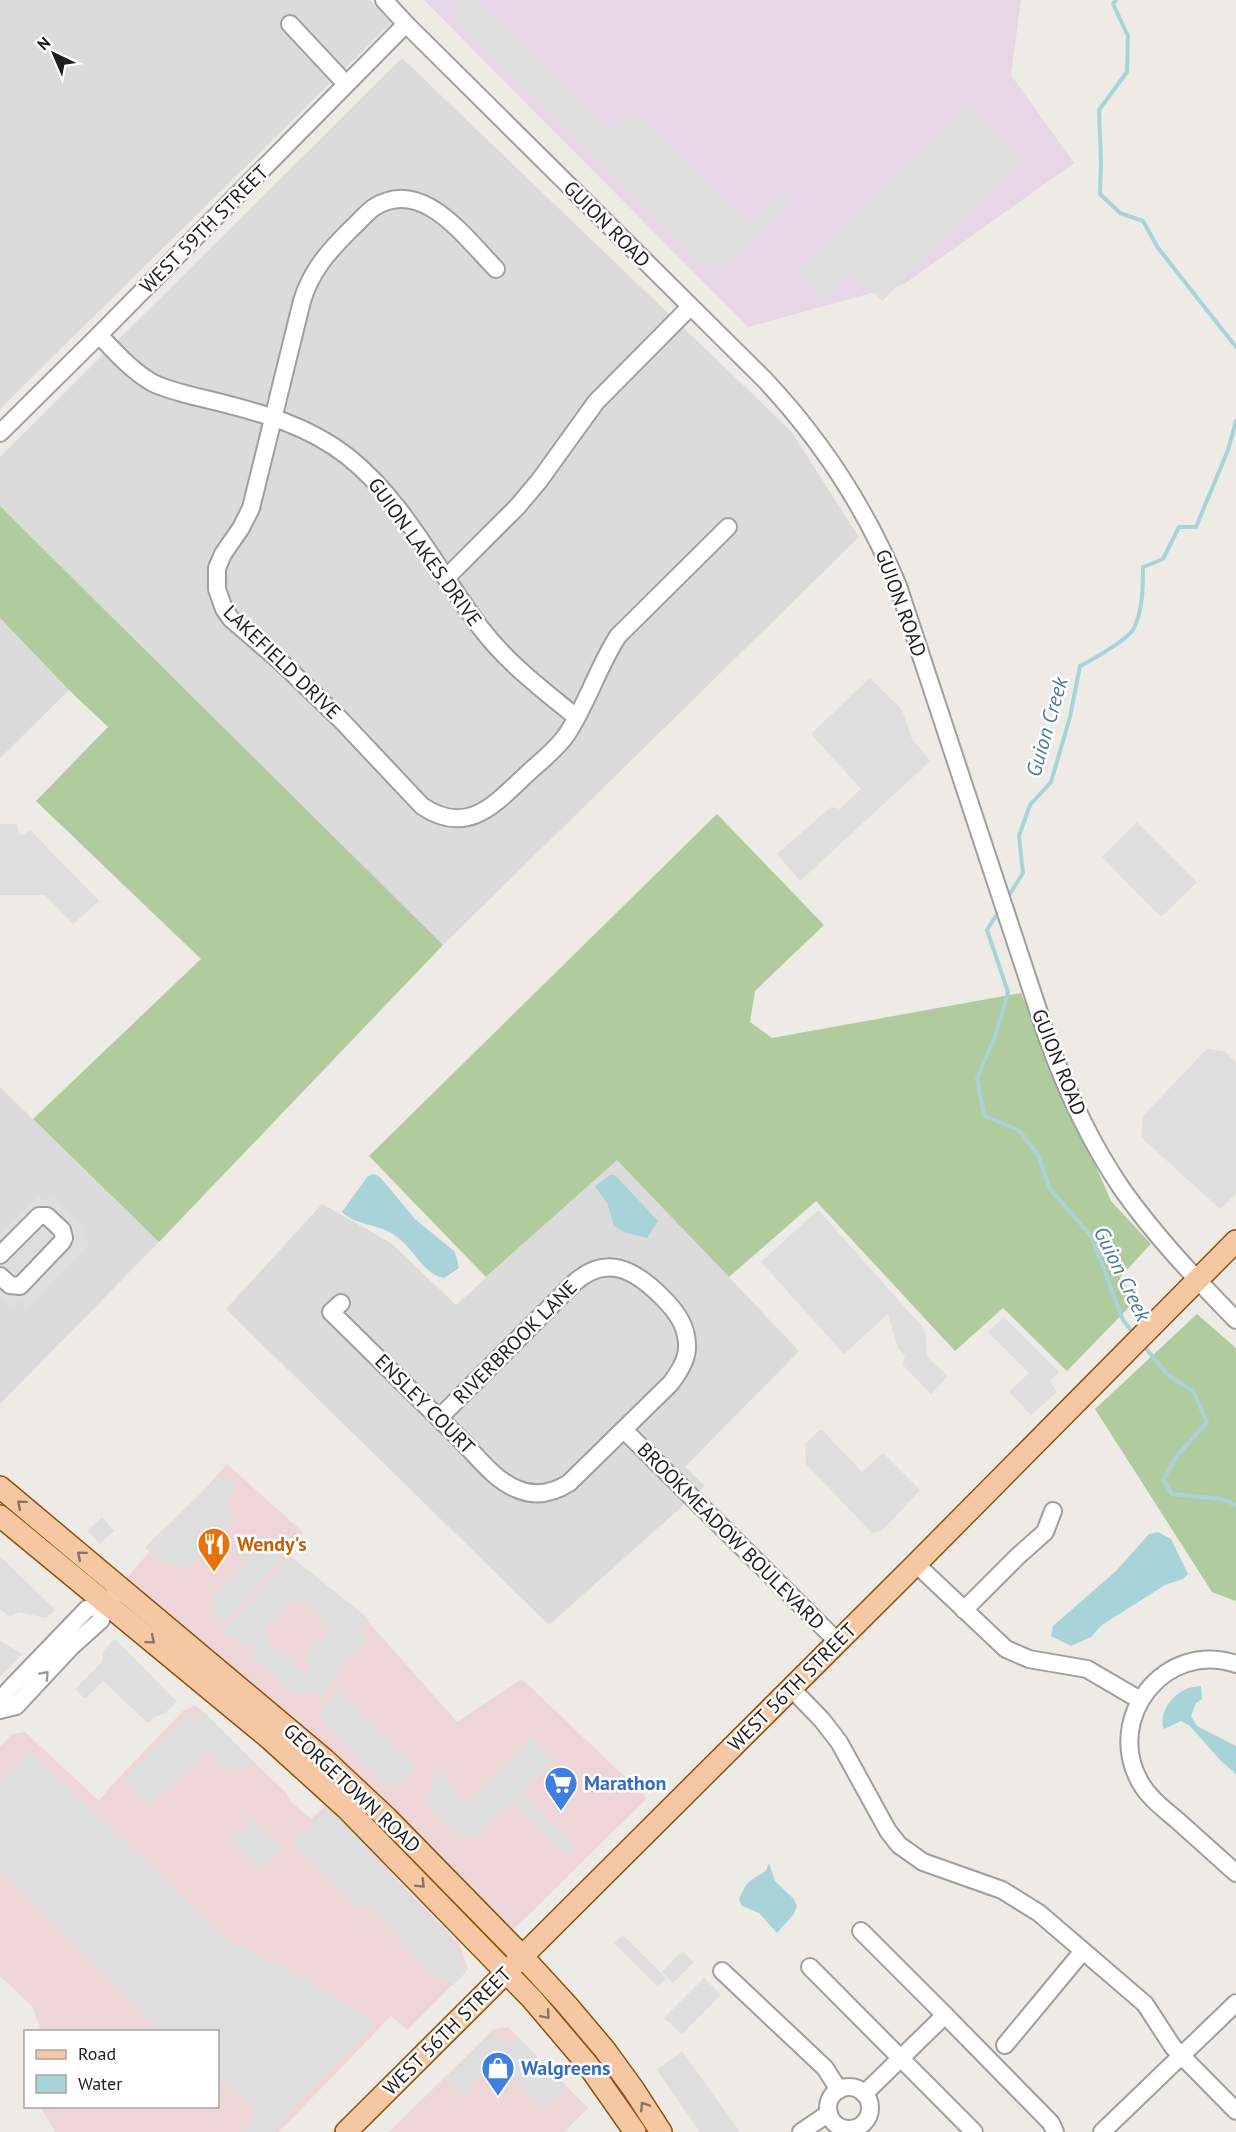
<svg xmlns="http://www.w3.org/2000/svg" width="1236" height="2132" font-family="'PT Sans',sans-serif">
	<rect width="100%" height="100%" fill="#eeeae5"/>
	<g fill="#dcdbdb">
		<polygon points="0,0 370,0 391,23 0,409"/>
		<polygon points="402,58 791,431 859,537 443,945 0,506 0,457"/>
		<polygon points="0,618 69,690 0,758"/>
		<polygon points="0,1087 159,1242 0,1404"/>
		<polygon points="617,1159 799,1351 685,1467 705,1486 549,1625 226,1309 322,1204 391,1243 456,1305"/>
	</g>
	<g fill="#eed5d7">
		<polygon points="227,1464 303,1532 287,1555 363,1616 457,1722 522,1679 647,1798 511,1932 123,1582"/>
		<polygon points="195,1705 286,1793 290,1801 311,1819 325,1806 459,1944 468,1969 407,2030 391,2016 279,2132 55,2132 41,2107 218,2106 218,2032 40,2031 40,2027 32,2006 0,1976 0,1747 12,1734 25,1732 99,1801 111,1786 183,1711"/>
		<polygon points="508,2027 588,2108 564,2132 389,2132 494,2029"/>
	</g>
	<polygon fill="#e7d7e6" points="424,0 1021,0 1011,75 1074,163 904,284 748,327"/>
	<g fill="#b0cb9d">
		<polygon points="0,506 443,945 159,1242 33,1119 201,959 36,801 108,727 69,690 0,618"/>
		<polygon points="717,814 824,925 755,991 750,1022 772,1038 1021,993 1111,1201 1151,1244 1120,1277 1135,1301 1067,1371 1003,1308 955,1351 816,1201 729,1277 617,1160 486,1277 369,1156"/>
		<polygon points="1197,1314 1236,1348 1236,1601 1212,1592 1095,1409"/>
	</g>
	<g fill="#dedede" fill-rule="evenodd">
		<polygon points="461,0 475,0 605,127 613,131 632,109 747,224 781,193 790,202 731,260 702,267 455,19"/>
		<polygon points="967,106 1021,160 882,301 852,271 824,299 796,272"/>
		<polygon points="870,678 902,710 912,739 930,761 800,881 777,854 831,807 840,809 861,789 811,734"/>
		<polygon points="1137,822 1197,882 1161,917 1102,857"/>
		<polygon points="0,824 17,824 19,833 23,835 30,830 99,901 73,924 45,895 0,895"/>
		<polygon points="1207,1049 1224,1051 1236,1063 1236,1193 1220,1209 1141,1137 1143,1116"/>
		<polygon points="39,1195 46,1201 51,1196 86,1229 81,1235 90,1243 26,1309 19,1301 13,1309 0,1297 0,1234"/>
		<polygon points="818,1210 925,1330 927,1357 948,1376 931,1394 903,1365 905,1355 898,1348 888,1314 844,1354 761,1262"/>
		<polygon points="1004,1317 1059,1372 1050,1381 1057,1392 1031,1415 1009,1392 1029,1373 988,1332"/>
		<polygon points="821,1429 862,1472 883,1453 920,1490 882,1531 872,1533 806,1464 805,1444"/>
		<polygon points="220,1475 227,1483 236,1477 227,1512 234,1520 184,1570 153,1556 145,1547"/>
		<polygon points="102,1517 114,1531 100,1544 87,1531"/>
		<polygon points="250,1536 261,1546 285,1537 297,1539 231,1619 217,1621 211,1607 211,1598 247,1563 237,1549"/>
		<path d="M289,1555L369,1619L359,1630L367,1638L318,1698L309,1691L300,1698L251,1658L256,1649L222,1633ZM292,1599L304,1604L328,1626L326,1633L303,1661L310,1666L305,1672L266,1640L268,1637L263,1633Z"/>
		<polygon points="0,1556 55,1610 46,1618 19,1612 10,1616 0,1610"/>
		<polygon points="115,1639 177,1702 165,1713 154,1717 148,1723 103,1681 85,1699 75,1689 102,1662 104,1650"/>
		<polygon points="0,1641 22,1654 1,1676 0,1676"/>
		<polygon points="338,1691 344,1694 416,1767 400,1782 389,1786 377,1778 327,1726 317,1713"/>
		<polygon points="189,1712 196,1720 204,1712 253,1761 244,1771 222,1767 206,1752 150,1805 122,1780"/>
		<polygon points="531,1737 555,1760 473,1840 467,1832 460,1839 425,1802 437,1768 449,1779 447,1782 467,1802"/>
		<polygon points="30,1750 229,1941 329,1992 349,2005 375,2025 293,2108 275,2132 242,2132 255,2113 250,2102 238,2097 218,2077 218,2032 164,2031 152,2025 0,1872 0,1780"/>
		<polygon points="523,1794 576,1847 567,1856 514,1803"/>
		<polygon points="331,1806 389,1869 397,1882 454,1943 466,1972 453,1985 433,1975 363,1901 356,1908 293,1843"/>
		<polygon points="254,1819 283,1848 259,1870 231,1841"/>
		<polygon points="623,1935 666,1978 658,1987 614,1943"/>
		<polygon points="682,1951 694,1962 673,1983 662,1972"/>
		<polygon points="704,1978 721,1995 682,2034 664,2018"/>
		<polygon points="491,2035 498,2041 502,2037 509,2044 517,2037 567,2088 544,2110 496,2060 465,2091 468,2094 463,2099 445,2080"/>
		<polygon points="682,2051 740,2132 700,2132 657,2070"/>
	</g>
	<g fill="#a8d4d9">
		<path d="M374,1174L380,1177L415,1219L455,1252L459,1268L444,1278C421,1273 414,1247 393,1234C377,1224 355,1225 342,1212L368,1176Z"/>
		<polygon points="610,1175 615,1175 658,1221 647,1238 626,1233 614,1226 607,1203 595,1186"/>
		<polygon points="1158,1532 1171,1539 1188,1574 1183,1579 1165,1585 1102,1625 1091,1637 1071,1646 1051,1636 1053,1626 1116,1571 1149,1534"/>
		<path d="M1201,1686L1202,1699L1196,1703L1191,1716L1197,1726L1236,1746V1774L1220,1760L1190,1726L1181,1721L1164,1729C1158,1714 1171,1696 1186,1689C1190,1687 1196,1687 1201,1686Z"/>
		<path d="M769,1863L775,1881L794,1899L797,1906L794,1914L777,1933L759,1913L742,1906L739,1900C747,1880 748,1882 766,1871Z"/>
	</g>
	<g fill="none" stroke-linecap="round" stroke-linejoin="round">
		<g stroke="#a8d4d9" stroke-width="4">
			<polyline points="1116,0 1113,4 1128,36 1127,72 1099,110 1101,162 1100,194 1120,213 1143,221 1158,248 1236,347"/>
			<path d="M1006,900L1023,873L1019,836L1030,805L1051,782L1070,717L1080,666C1092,660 1129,639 1134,628C1143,609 1143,587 1143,567L1163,559L1179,527H1196L1228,450L1236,421"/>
			<polyline points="999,911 987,930 1008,992 996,1034 977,1078 984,1116 1019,1130 1038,1155 1050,1189 1092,1237 1123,1320 1134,1334"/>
			<polyline points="1143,1345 1168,1375 1193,1391 1207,1422 1176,1457 1163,1480 1172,1494 1221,1499 1236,1505"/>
		</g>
		<g stroke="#9f9f9f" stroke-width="20">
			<g id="minor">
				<path d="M384,0L406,24L765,380C822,441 866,508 898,586L1047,1037C1066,1090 1090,1142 1122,1189C1155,1236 1196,1279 1236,1320"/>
				<polyline points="290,24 346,84"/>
				<path d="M496,269C466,239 422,175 373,208C365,214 358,223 350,230C328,252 311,271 302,301L251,508L241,528L223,554L217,568V589L224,609L231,619L281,662L341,720L422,806C468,837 495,804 528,773C541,761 557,749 567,734C587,704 598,667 618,636L728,527"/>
				<path d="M99,335C116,353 132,371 153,383C172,392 194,396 214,401C262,413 307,425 347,456C404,501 437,570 480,627C507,663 542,689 576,717"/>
				<polyline points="0,433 99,335 406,24"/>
				<polyline points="446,578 518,506 539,481 596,402 690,307"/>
				<polyline points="0,1255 39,1216 47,1216 62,1230 64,1238 62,1242 20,1286 10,1285 0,1276"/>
				<path d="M341,1303L331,1312C374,1354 416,1396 459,1438C476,1455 494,1480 517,1489C535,1497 553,1493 569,1483L671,1383C678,1373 686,1362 687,1349C688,1327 677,1312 662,1297C635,1270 606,1253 573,1284L439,1418"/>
				<polyline points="624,1430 838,1642"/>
				<polyline points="916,1564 1006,1649 1029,1659 1087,1669 1140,1700"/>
				<polyline points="964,1610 1018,1556 1045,1532 1053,1511"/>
				<path d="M1236,1664C1165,1640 1104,1718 1140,1782C1149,1798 1164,1809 1178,1821C1197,1838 1217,1856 1236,1873"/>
				<polyline points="791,1688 822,1720 839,1742 888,1831 899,1845 923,1862 1002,1890 1039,1913 1145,2004 1173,2047 1236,2111"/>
				<polyline points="0,1704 8,1691 87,1609 106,1603 112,1597"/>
				<polyline points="0,1710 16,1706 72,1646 101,1620 106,1603"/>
				<polyline points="861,1931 945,2015 864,2094"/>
				<polyline points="810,1967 974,2132"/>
				<polyline points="722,1971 825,2068 839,2090"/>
				<polyline points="945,2015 1051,2123 1055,2132"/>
				<polyline points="1005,2045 1083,1951"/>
				<circle cx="849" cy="2108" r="21"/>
				<polyline points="801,2132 829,2113"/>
				<polyline points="1102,2132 1236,2003"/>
			</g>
		</g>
		<g stroke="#8e520a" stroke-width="24">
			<g id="major">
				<polyline points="0,1487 324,1759 387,1818 522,1956 567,2005 605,2050 634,2090 661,2132"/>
				<polyline points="0,1516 270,1739 346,1808 532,1999 588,2065 635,2132"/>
				<polyline points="346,2132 916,1564 1236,1241"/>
			</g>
		</g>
		<use href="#minor" stroke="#fff" stroke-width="16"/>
		<use href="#major" stroke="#f5c8a3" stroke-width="21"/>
	</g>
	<defs><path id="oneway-chevron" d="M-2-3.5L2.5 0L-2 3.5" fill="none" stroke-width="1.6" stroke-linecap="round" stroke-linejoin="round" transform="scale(1.5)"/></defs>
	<g stroke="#8a7360">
		<use href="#oneway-chevron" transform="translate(21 1504) rotate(-140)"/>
		<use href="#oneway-chevron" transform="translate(81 1555) rotate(-140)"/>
		<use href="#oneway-chevron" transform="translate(151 1640) rotate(40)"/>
		<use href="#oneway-chevron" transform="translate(421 1884) rotate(45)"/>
		<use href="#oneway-chevron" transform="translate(546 2015) rotate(49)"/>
		<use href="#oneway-chevron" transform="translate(644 2106) rotate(-123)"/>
	</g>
	<use stroke="#9a9a9a" href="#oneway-chevron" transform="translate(45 1675) rotate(-47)"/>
	<defs>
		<g id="restaurant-pin" transform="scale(1.725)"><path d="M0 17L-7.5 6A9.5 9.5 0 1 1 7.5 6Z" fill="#e8710a" stroke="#fff"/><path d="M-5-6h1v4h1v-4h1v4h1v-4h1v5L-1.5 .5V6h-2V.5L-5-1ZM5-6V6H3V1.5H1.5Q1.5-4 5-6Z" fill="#fff"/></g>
		<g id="supermarket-pin" transform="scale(1.725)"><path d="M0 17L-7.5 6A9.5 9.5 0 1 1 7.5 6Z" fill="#3f7fe0" stroke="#fff"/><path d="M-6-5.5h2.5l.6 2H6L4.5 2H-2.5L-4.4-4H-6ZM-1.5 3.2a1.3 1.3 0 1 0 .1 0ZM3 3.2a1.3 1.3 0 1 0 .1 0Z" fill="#fff"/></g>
		<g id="shop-pin" transform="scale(1.725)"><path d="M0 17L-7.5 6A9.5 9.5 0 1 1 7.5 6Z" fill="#3f7fe0" stroke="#fff"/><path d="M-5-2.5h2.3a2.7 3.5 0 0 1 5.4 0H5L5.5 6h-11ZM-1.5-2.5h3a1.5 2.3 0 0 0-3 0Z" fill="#fff"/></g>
	</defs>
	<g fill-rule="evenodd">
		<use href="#restaurant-pin" x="214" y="1544"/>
		<use href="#supermarket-pin" x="561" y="1783"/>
		<use href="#shop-pin" x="498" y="2068"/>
	</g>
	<g text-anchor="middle" stroke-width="5" stroke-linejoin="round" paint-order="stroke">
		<g font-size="20" fill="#1e1e1e" stroke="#fff">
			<text transform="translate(607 224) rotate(45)" y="7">GUION ROAD</text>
			<text transform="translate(204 229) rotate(-45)" y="7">WEST 59TH STREET</text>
			<text transform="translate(425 552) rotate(54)" y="7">GUION LAKES DRIVE</text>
			<text transform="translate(901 603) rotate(70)" y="7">GUION ROAD</text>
			<text transform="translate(282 662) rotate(44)" y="7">LAKEFIELD DRIVE</text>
			<text transform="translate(1059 1062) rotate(68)" y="7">GUION ROAD</text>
			<text transform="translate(515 1342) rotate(-45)" y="7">RIVERBROOK LANE</text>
			<text transform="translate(425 1404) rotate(45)" y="7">ENSLEY COURT</text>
			<text transform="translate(731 1536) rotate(45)" y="7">BROOKMEADOW BOULEVARD</text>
			<text transform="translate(792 1687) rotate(-45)" y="7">WEST 56TH STREET</text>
			<text transform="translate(352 1788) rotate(43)" y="7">GEORGETOWN ROAD</text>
			<text transform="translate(447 2031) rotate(-45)" y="7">WEST 56TH STREET</text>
		</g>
		<g font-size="20" font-weight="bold" fill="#c56008" stroke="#fff" text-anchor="start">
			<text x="237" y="1551">Wendy's</text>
		</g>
		<g font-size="20" font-weight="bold" fill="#366cbe" stroke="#fff" text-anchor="start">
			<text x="584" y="1790">Marathon</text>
			<text x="521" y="2075">Walgreens</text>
		</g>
		<g font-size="21" font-style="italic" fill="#4b7b98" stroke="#fff">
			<text transform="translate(1047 727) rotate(-74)" y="7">Guion Creek</text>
			<text transform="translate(1122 1274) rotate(64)" y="7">Guion Creek</text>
		</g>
	</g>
	<rect x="24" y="2030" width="195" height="78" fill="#ffffff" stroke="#a5a5a5" stroke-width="1.5"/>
	<rect x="36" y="2050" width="30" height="9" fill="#f5c8a3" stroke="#a5a5a5" stroke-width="1.5"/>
	<text x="78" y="2060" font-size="18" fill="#1e1e1e">Road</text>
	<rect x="36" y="2075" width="30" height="18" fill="#a8d4d9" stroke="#a5a5a5" stroke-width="1.5"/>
	<text x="78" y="2090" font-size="18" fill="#1e1e1e">Water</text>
	<g transform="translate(54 54) rotate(316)" stroke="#ffffff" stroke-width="4.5" paint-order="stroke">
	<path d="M0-4.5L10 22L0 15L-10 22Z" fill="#1e1e1e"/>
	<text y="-9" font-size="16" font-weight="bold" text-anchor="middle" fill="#1e1e1e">N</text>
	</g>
</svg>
